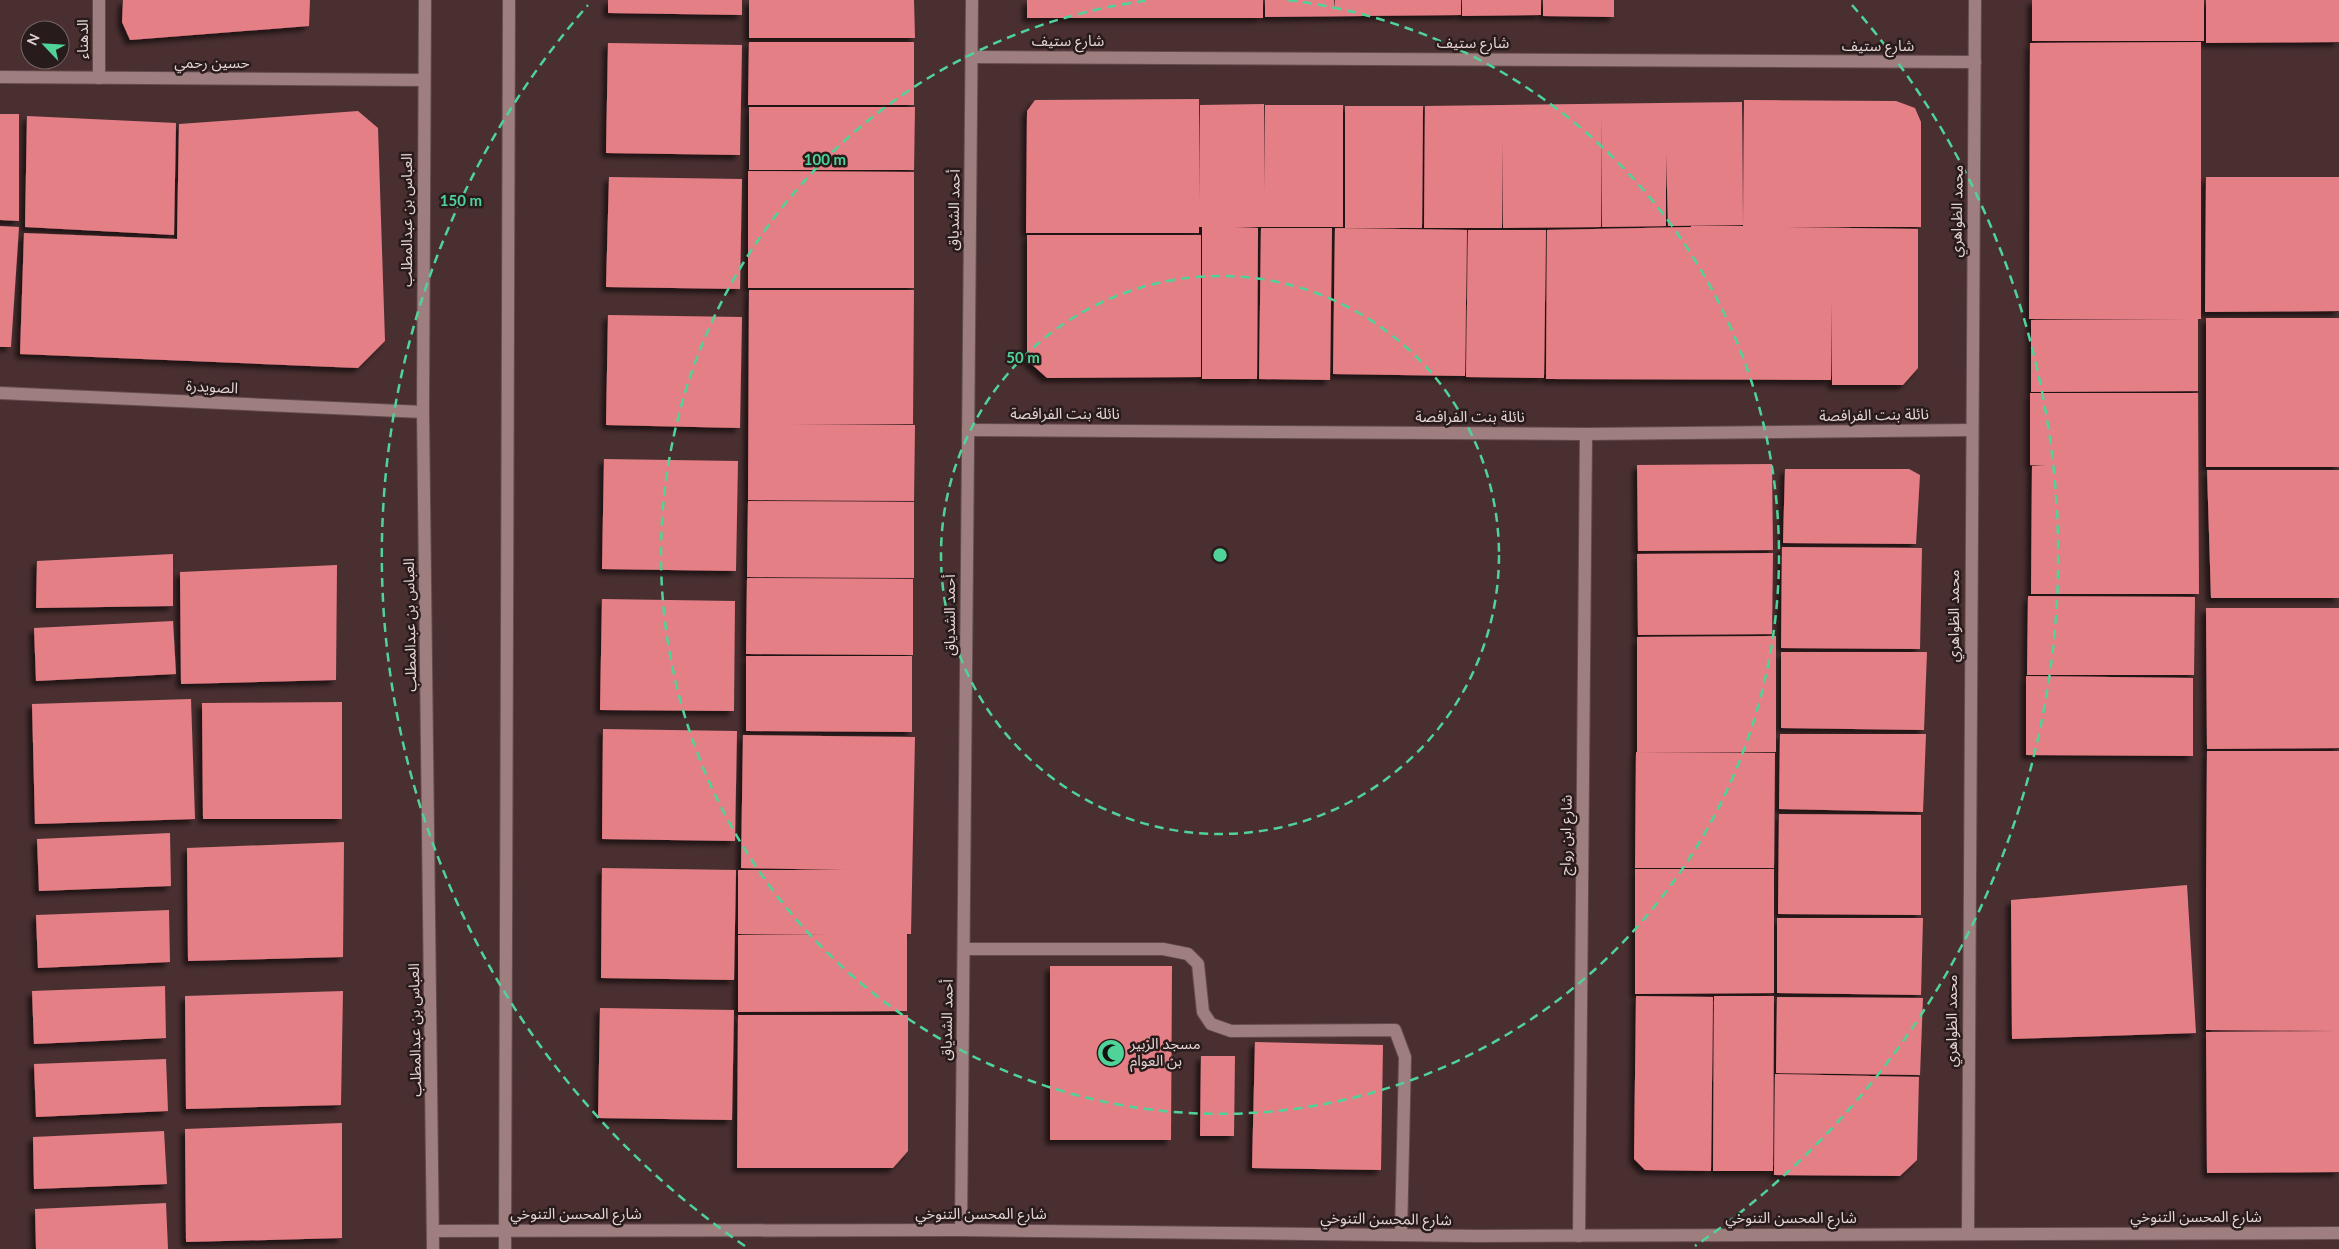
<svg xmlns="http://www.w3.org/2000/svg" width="2339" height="1249" font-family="Lato,'Noto Sans Arabic',sans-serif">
	<defs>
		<filter id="shadow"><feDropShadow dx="-4.5" dy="4.5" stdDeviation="2.5" flood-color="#0009"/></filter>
	</defs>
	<rect width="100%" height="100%" fill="#4a2f30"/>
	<g fill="#e47f86" filter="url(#shadow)">
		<polygon points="123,0 310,0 309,26 130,40 122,22"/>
		<polygon points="608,0 742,0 742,15 608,13"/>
		<polygon points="749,0 914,0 915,38 749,38"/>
		<rect x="1027" y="0" width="236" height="18"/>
		<polygon points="1265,0 1334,0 1335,9 1335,0 1461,0 1461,15 1265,17"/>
		<polygon points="1462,0 1541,0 1541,15 1462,16"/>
		<polygon points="1543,0 1614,0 1614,17 1543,16"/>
		<rect x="2032" y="0" width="172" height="41"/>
		<polygon points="2206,0 2339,0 2339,42 2206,43"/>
		<polygon points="749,42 914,42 914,105 748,105"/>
		<polygon points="2201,42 2201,319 2198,319 2198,391 2031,392 2031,320 2188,320 2029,319 2030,43"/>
		<polygon points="608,43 742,45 740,155 606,153"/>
		<polygon points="1199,99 1199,202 1200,105 1264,104 1264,191 1265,105 1343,105 1343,227 1235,227 1258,228 1257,379 1202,379 1202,227 1199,227 1199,233 1026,233 1027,111 1035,100"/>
		<polygon points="1744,100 1896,101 1915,108 1921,122 1921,227 1785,227 1918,229 1918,368 1903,385 1832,385 1832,300 1831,380 1546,379 1547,230 1691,227 1691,245 1691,226 1743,226"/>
		<polygon points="1742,102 1743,225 1668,226 1666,153 1666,226 1602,227 1601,114 1601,227 1503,228 1502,141 1502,228 1424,228 1425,106"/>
		<polygon points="1345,106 1423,106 1422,228 1345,228"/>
		<polygon points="749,107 915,107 914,170 749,170"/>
		<polygon points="358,111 378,128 385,341 358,368 20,354 24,233 177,239 179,124"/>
		<polygon points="0,114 19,114 19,221 0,220"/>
		<polygon points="27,116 176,123 174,235 25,227"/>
		<polygon points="748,171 914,172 914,288 748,288"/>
		<polygon points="609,177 742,179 740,289 606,287"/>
		<polygon points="2206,177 2339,177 2339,311 2205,312"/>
		<polygon points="0,226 19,227 11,347 0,347"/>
		<polygon points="1261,228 1332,228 1330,380 1259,379"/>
		<polygon points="1335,228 1467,230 1465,376 1333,374"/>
		<polygon points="1468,230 1546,230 1544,378 1466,377"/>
		<polygon points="1027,235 1201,235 1201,377 1047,378 1027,360"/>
		<polygon points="749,290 914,290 913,424 792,424 915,425 914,501 748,500"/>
		<polygon points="608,315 742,317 740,428 606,425"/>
		<rect x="2206" y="318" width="133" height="149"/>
		<polygon points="2030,393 2198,393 2199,594 2031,594 2032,466 2046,466 2030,465"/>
		<polygon points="604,459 738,461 736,571 602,569"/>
		<polygon points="1772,464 1773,550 1638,551 1637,465"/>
		<polygon points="1785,469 1909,469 1920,475 1916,544 1783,543"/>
		<polygon points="2207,470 2339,470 2339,598 2211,598"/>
		<polygon points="748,501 914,502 914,578 747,577"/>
		<polygon points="1782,547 1922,548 1920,649 1781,648"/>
		<polygon points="1773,553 1772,634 1638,635 1637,554"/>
		<polygon points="173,554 173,606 36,608 37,561"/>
		<polygon points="337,565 336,680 181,684 180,572"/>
		<polygon points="747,578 913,579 913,655 746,654"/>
		<polygon points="2028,596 2195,597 2194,675 2027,675"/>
		<polygon points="602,599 735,601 734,711 600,710"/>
		<polygon points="2206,608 2339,608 2339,748 2207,749"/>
		<polygon points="173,621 176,674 36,681 34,628"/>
		<polygon points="1776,636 1776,752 1637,752 1637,637"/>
		<polygon points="1781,652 1927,652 1924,730 1781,728"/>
		<polygon points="746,656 912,656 912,732 746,731"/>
		<polygon points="2026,676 2193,678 2193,756 2026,755"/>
		<polygon points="191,699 195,819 35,824 32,704"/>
		<polygon points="342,702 342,819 203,819 202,703"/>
		<polygon points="603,729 737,731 735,841 602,839"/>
		<polygon points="1780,734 1926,734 1923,812 1779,809"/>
		<polygon points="743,735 915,737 911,934 907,934 907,1011 738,1012 738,935 830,935 738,934 738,870 845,870 741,868"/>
		<polygon points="2207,751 2339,751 2339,1172 2207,1173 2206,1032 2337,1031 2206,1030 2206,894 2229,894 2206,894"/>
		<polygon points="1636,752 1775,753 1774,868 1635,868"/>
		<polygon points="1779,814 1921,815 1921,915 1778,914"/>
		<polygon points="170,833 171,886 39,891 37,839"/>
		<polygon points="344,842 343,957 188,961 187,848"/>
		<polygon points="602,868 736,870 734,980 601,978"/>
		<polygon points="1635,869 1774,869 1774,993 1635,994"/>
		<polygon points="2187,885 2196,1033 2012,1039 2011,900"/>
		<polygon points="169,910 170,962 38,968 36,915"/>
		<polygon points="1777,918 1923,918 1921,995 1777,993"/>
		<polygon points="1050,966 1172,966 1171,1140 1050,1140"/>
		<polygon points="165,986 166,1038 34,1044 32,991"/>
		<polygon points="343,991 341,1105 186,1109 185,996"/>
		<polygon points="1636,996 1713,997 1711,1171 1645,1170 1634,1159"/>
		<polygon points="1714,996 1774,996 1773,1171 1713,1171"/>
		<polygon points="1777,997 1923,998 1920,1075 1776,1073"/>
		<polygon points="600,1008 734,1010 732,1120 598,1118"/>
		<polygon points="738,1015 908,1015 908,1151 893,1168 737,1168"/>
		<polygon points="1255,1042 1383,1045 1381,1170 1252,1168"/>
		<polygon points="1201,1056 1235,1056 1234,1136 1200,1136"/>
		<polygon points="166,1059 168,1111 36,1117 34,1064"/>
		<polygon points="1775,1074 1919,1077 1917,1160 1900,1176 1774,1175"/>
		<polygon points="342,1123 342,1238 186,1242 185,1129"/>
		<polygon points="164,1131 167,1184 34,1189 33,1137"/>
		<polygon points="166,1203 168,1249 36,1249 35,1209"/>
	</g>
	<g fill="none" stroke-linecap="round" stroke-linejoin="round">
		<g stroke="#634b4d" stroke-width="14">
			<g id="minor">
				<polyline points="425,0 423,412 433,1249"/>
				<polyline points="971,57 1975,62"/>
				<polyline points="0,77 424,80"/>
				<polyline points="99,78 99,0"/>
				<polyline points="0,393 423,412"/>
				<polyline points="968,430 1586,434 1971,430"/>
				<polyline points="964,949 1163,949 1188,954 1198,964 1203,1012 1211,1024 1231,1031 1395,1030 1405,1057 1401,1235"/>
				<polyline points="961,1230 972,0"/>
				<polyline points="433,1231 961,1230 1477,1236 2339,1233"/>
				<polyline points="1968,1233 1975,0"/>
				<polyline points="1579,1236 1586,434"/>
				<polyline points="505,1249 509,0"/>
			</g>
		</g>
		<use href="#minor" stroke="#9f7e7f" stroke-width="12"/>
	</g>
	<g fill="none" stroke="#4fd399" stroke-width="2.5" stroke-dasharray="9 6">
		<circle cx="1220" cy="555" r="279"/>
		<path d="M1288 0A559 559 0 1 1 1152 0"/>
		<path d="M745 1246A838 838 0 0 1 588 5M1852 5A838 838 0 0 1 1695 1246"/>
	</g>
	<defs>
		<g id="mosque-disc" transform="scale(1.4375)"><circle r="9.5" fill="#4fd399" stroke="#281b1b"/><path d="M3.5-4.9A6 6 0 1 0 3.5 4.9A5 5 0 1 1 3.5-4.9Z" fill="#111"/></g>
	</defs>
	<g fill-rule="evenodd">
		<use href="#mosque-disc" x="1111" y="1053"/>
	</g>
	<g text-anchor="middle" stroke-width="5" stroke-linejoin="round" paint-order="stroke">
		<g font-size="15" fill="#e6d4d4" stroke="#281b1b">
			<text transform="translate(83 39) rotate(-90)" y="5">الدهناء</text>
			<text x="1068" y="46">شارع ستيف</text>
			<text x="1473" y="48">شارع ستيف</text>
			<text x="1878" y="51">شارع ستيف</text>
			<text x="212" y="68">حسين رحمي</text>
			<text transform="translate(954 210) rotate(-89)" y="5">أحمد الشدياق</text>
			<text transform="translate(1957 211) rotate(-89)" y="5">محمد الظواهري</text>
			<text transform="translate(407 220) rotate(-90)" y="5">العباس بن عبدالمطلب</text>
			<text transform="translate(212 387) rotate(3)" y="5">الصويدرة</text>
			<text x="1065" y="419">نائلة بنت الفرافصة</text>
			<text transform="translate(1874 415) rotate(-1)" y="5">نائلة بنت الفرافصة</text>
			<text x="1470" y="422">نائلة بنت الفرافصة</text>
			<text transform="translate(950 615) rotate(-90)" y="5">أحمد الشدياق</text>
			<text transform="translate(1954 616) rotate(-90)" y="5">محمد الظواهري</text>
			<text transform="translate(410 625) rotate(-91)" y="5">العباس بن عبدالمطلب</text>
			<text transform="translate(1566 835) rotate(-89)" y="5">شارع ابن رواج</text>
			<text transform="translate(947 1020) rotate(-89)" y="5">أحمد الشدياق</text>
			<text transform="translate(1952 1021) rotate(-90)" y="5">محمد الظواهري</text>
			<text transform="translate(415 1030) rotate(-91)" y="5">العباس بن عبدالمطلب</text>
			<text x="576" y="1219">شارع المحسن التنوخي</text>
			<text x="981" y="1219">شارع المحسن التنوخي</text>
			<text x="2196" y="1222">شارع المحسن التنوخي</text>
			<text x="1791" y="1223">شارع المحسن التنوخي</text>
			<text transform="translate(1386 1219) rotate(1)" y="5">شارع المحسن التنوخي</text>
		</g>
		<g font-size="15" fill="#e6d4d4" stroke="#281b1b" text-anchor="start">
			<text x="1130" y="1049">مسجد الزبير<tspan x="1130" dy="17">بن العوام</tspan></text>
		</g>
	</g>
	<circle cx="1220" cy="555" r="8" fill="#4fd399" stroke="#281b1b" stroke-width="2.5"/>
	<g font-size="15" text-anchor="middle" font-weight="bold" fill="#4fd399" stroke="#281b1b" stroke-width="5" stroke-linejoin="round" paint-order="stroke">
		<text x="825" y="165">100 m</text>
		<text x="461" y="206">150 m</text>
		<text x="1023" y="363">50 m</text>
	</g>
	<g transform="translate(45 45) rotate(295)"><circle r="24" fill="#281b1b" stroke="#746565"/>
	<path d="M0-4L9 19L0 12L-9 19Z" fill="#4fd399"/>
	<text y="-8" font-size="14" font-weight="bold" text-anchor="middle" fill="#e6d4d4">N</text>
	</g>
</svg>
